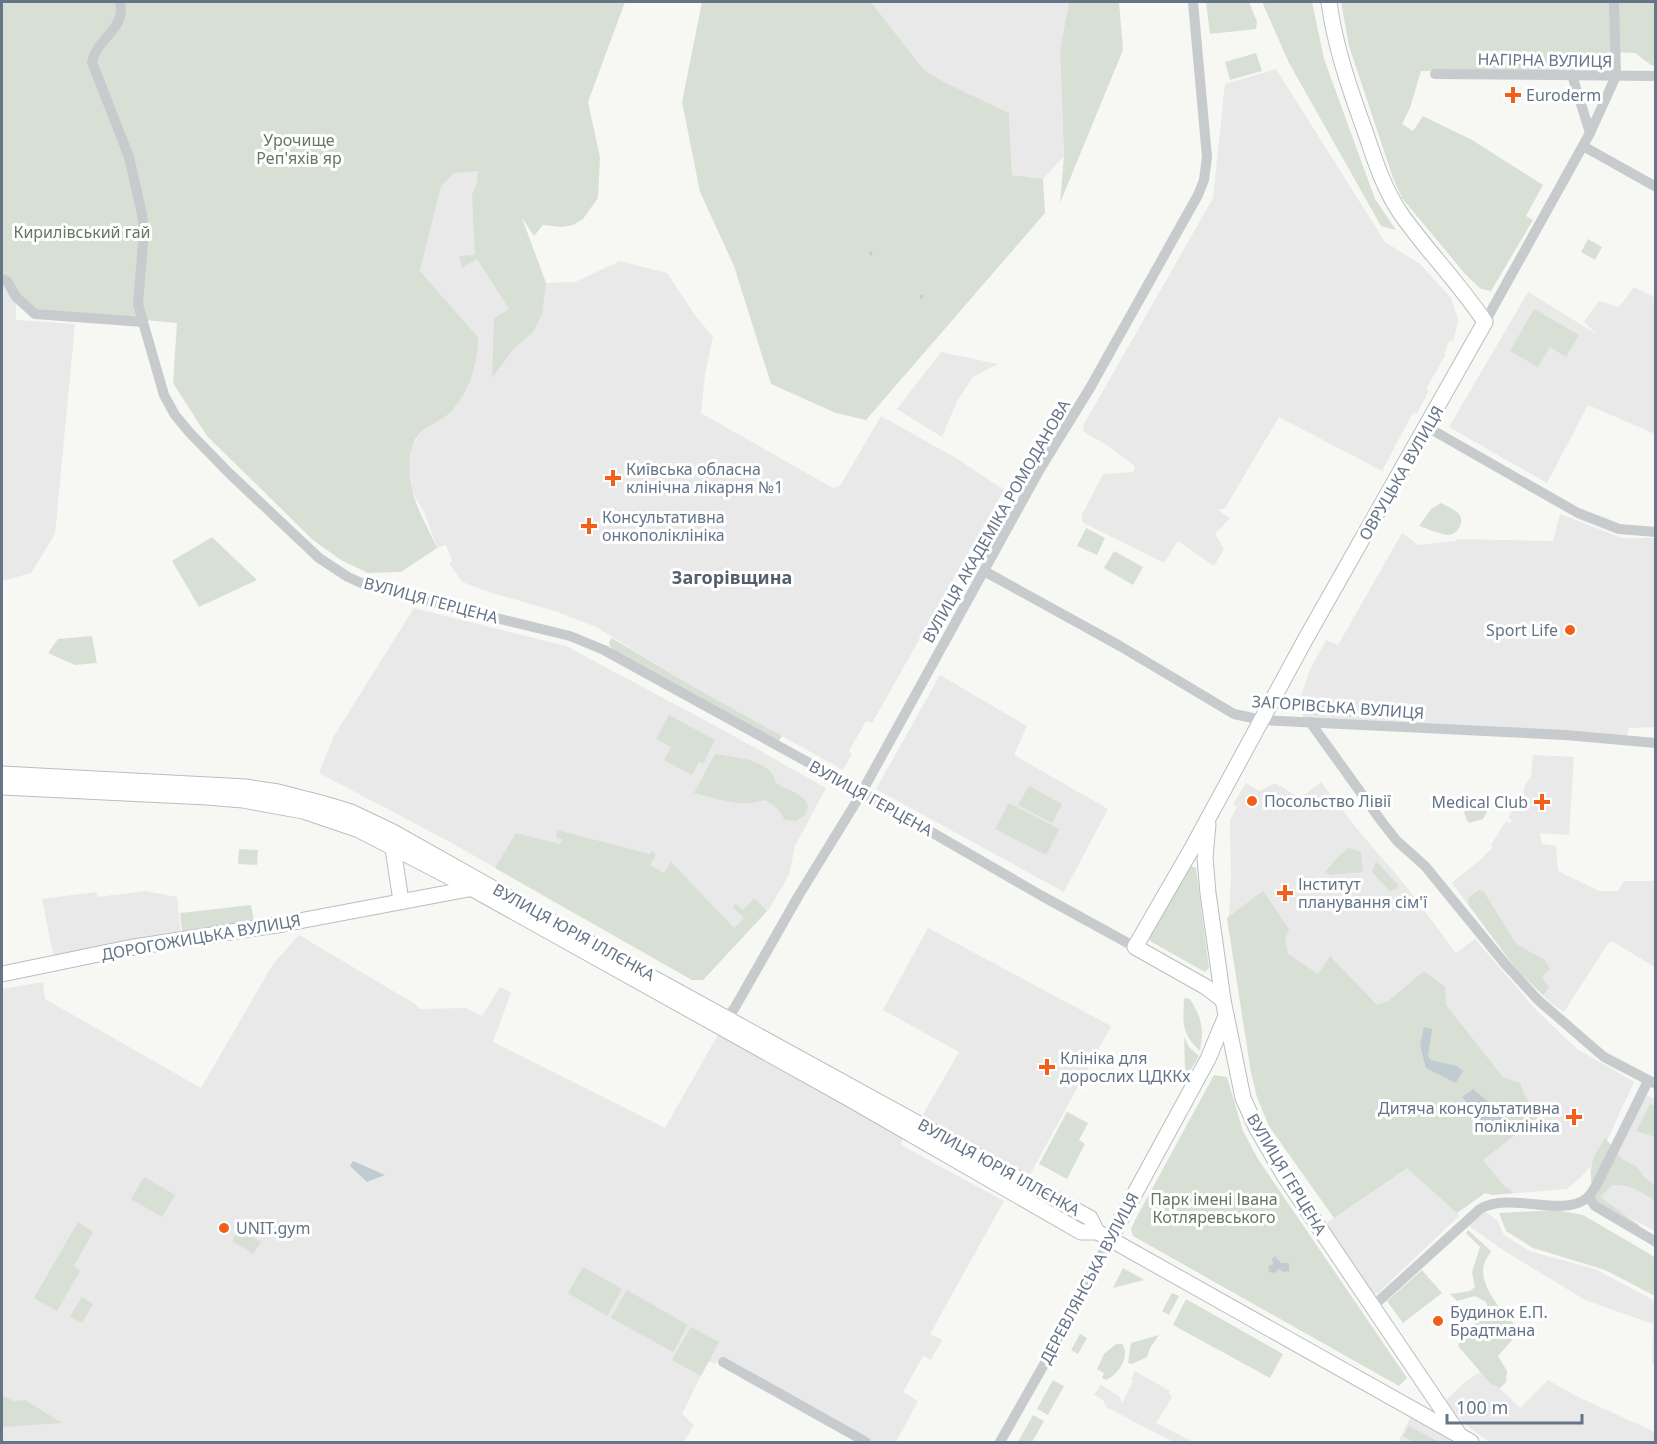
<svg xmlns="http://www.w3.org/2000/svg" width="1657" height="1444" font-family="'Noto Sans',sans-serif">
	<rect width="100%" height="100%" fill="#f7f8f4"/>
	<g fill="#e8e9e8">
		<polygon points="871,2 1069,2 1060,50 1064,156 1043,179 1012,175 1009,113 942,81 924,70"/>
		<polygon points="1276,69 1385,242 1420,264 1451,298 1458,320 1456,330 1453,341 1449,341 1446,349 1444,353 1446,354 1426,389 1429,391 1417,413 1414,412 1411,416 1382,471 1279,417 1225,508 1218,510 1230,518 1215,534 1224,549 1214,566 1178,541 1164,563 1082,522 1082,515 1103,474 1133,472 1135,466 1108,446 1084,432 1083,426 1213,198 1225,84"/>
		<polygon points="478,170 520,215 546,283 575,282 620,261 667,273 695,315 713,337 705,374 701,413 833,488 840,486 881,416 956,458 1004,490 872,723 866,721 849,751 852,754 843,770 692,686 596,627 555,611 489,592 462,582 449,563 452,561 446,545 437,548 425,514 412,491 410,463 412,447 417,437 425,429 445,417 478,337 420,271 441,187 454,173"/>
		<polygon points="2,284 5,285 16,302 16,320 75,324 55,534 31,573 2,581"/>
		<polygon points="1634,287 1655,298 1655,434 1588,405 1547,483 1449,427 1528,292 1598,335 1584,322 1599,301 1619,307"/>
		<polygon points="941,352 998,364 973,377 957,401 942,437 897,409"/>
		<polygon points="1560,514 1622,538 1655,538 1655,727 1629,728 1626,738 1303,718 1300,699 1309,672 1326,640 1338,645 1402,533 1418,545 1456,541 1457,539 1553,541"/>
		<polygon points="414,608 566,646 723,730 826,788 795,846 789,875 769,909 703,980 692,980 448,841 319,773 334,736"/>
		<polygon points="940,675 1027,726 1014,755 1108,809 1064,892 876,789"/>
		<polygon points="1533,755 1574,757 1569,835 1540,833 1542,844 1556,846 1558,871 1599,891 1618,891 1624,881 1655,881 1655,967 1613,942 1609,942 1564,1012 1552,1004 1516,969 1452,883 1481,859 1493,847 1491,845 1506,821 1510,823 1512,820 1508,818 1519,799 1524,798 1524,787 1531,776"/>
		<polygon points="1321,782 1353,824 1406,886 1456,953 1475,939 1538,1012 1577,1049 1634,1082 1600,1156 1580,1178 1567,1189 1492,1195 1485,1193 1457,1213 1459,1216 1378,1293 1370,1295 1324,1225 1334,1218 1269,1126 1257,1097 1251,1072 1227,918 1229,916 1231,878 1230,820 1237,807 1233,804 1246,783 1259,791 1275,783 1300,798"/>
		<polygon points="145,891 177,897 181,938 54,959 42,899 96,892 98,897"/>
		<polygon points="928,928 1111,1026 1027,1180 921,1118 959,1052 883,1010"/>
		<polygon points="299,935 415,1004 420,1009 465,1008 482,1016 500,987 511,992 493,1042 665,1128 719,1033 903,1136 901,1145 1004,1201 930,1334 942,1340 931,1360 923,1356 903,1392 918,1401 896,1442 874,1442 720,1357 715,1364 708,1361 682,1414 694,1425 684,1442 2,1442 2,989 43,982 45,999 201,1088 273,964"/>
		<polygon points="1646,1095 1655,1099 1655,1231 1595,1199"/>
		<polygon points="1483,1210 1497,1220 1504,1235 1529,1251 1595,1269 1655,1301 1655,1365 1652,1364 1653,1324 1585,1300 1503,1250 1469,1226"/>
		<polygon points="1135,1371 1170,1391 1169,1393 1172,1397 1156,1423 1193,1442 1173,1442 1106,1407 1103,1400 1094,1395 1101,1385 1120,1397 1122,1404 1133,1381 1131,1379"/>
		<polygon points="1482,1371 1520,1408 1548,1380 1578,1397 1655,1432 1655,1442 1489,1442 1463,1423 1445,1401 1466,1381"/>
		<polygon points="1412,1414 1464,1442 1398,1442"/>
	</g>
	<g fill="#d8e0d5">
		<path d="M2,2H625L588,102L600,157L598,198L583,219L573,225L563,227L543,225L534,236L522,218L546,283L542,314L533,332L514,348L492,378L494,318L509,309L477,259L462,268L459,256L475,255L472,195L477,183L478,171L454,173L441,187L420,271L478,337C478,364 468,398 446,416C436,424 423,427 416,438C408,452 409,473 412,488C414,504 430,532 437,548L401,572L368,573L341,560L313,540L207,436L173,383L177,323L35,310L2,277Z"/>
		<polygon points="702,2 871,2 924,70 942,81 1009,113 1012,175 1043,179 1045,213 866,420 836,413 771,384 734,266 700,192 682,102"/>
		<polygon points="1069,2 1119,2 1123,50 1060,203 1064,156 1060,50"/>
		<polygon points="1206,2 1249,2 1257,22 1256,29 1210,34"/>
		<polygon points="1262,2 1312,2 1324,59 1375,199 1396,230 1381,226 1289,63"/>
		<polygon points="1341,2 1655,2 1655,66 1651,65 1635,53 1609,52 1608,56 1577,70 1421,71 1410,108 1402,124 1413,131 1423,116 1472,140 1543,185 1526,216 1533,220 1491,291 1481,289 1466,275 1402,198 1393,178 1349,46"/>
		<polygon points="1256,53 1262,71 1230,80 1225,62"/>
		<polygon points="1588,239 1602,247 1595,260 1581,252"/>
		<polygon points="1534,309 1579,335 1566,357 1550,347 1538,367 1510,351"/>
		<path d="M1441,503C1446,506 1454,509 1458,513C1466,520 1458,535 1448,535C1439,534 1428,529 1419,526L1431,509Z"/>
		<polygon points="1086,528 1105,538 1097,555 1077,546"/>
		<polygon points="212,537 257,580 199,607 172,561"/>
		<polygon points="1114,551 1143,567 1133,585 1104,568"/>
		<polygon points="92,636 97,663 75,665 48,653 58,639"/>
		<polygon points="612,638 692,686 782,736 778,742 615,651 610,646 609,642"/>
		<polygon points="1300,699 1309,704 1329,706 1330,710 1362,712 1362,717 1304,714 1298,711"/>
		<polygon points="669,715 715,740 703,764 699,762 692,775 664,760 671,747 656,739"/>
		<path d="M715,754C732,757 755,758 769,770C775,775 773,782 779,785C789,791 805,794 808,807L805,815L796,821L785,820L777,808L765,800C741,808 718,799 694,793Z"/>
		<polygon points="1029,786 1062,804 1052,823 1018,805"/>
		<path d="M1476,796C1484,797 1486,800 1489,808L1483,819L1469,823L1466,819L1464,811L1469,798Z"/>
		<polygon points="1009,803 1059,829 1046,855 995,829"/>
		<polygon points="557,830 650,854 652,851 656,854 650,865 664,873 671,862 734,928 744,918 733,907 735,904 743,910 754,898 767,911 703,980 692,980 495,868 516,833 560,844 563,840 556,837"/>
		<polygon points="1349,848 1361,852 1363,872 1331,875 1325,872 1340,855"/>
		<polygon points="239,849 258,850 257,865 238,864"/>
		<polygon points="1376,861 1398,885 1397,889 1390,891 1372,872"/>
		<polygon points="1189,865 1196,868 1209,968 1205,972 1150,941 1149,932"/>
		<polygon points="1479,890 1484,892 1516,944 1545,960 1550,969 1542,977 1549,987 1543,995 1516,969 1468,904 1469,897"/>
		<polygon points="1263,891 1289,929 1285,940 1288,954 1318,974 1330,956 1377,1005 1388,1001 1424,971 1445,987 1446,1005 1502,1076 1521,1084 1523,1092 1538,1117 1483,1160 1504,1186 1514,1193 1492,1195 1485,1193 1457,1213 1407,1168 1334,1218 1269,1126 1257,1097 1251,1072 1227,918"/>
		<polygon points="251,905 254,920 182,932 180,913"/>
		<path d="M1184,998L1190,999C1202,1019 1204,1028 1200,1051C1181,1033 1183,1023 1184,998Z"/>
		<polygon points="1184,1037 1189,1047 1199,1056 1188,1074 1185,1069"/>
		<polygon points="1214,1075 1227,1077 1243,1131 1258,1159 1407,1378 1399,1386 1133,1236 1131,1229 1135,1220"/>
		<polygon points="1650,1104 1655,1106 1655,1137 1636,1131"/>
		<polygon points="1067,1112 1088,1123 1079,1140 1085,1144 1067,1179 1039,1164"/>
		<path d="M1605,1138L1622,1159L1636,1166L1644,1177L1655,1186V1201C1641,1191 1629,1184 1612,1185L1600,1197L1639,1225V1227L1595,1202C1589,1168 1587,1167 1605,1138Z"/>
		<polygon points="144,1177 175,1195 162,1217 131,1199"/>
		<polygon points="1556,1210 1583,1215 1655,1257 1655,1296 1605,1270 1533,1248 1506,1231 1499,1213"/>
		<polygon points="78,1222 93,1232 74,1266 80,1271 57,1311 34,1298"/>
		<polygon points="239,1229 261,1242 253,1254 232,1241"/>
		<path d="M1468,1230L1491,1251C1489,1255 1485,1260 1484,1264C1478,1289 1506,1314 1520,1331L1498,1356L1507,1371L1506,1382L1500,1388L1491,1384L1458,1346C1461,1334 1472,1331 1475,1320L1490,1316L1486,1302L1475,1296L1457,1301L1450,1294L1470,1291L1475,1287L1472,1272L1480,1247L1466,1233Z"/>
		<polygon points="583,1267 622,1289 607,1316 568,1293"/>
		<polygon points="1123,1268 1144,1280 1113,1288"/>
		<polygon points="1422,1270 1442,1293 1403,1323 1387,1301"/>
		<polygon points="627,1290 688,1325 673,1352 611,1318"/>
		<polygon points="1172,1293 1179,1296 1169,1315 1162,1311"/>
		<polygon points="82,1297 93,1304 82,1323 70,1316"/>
		<polygon points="1186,1299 1283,1354 1270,1378 1173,1325"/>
		<polygon points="691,1327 719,1342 701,1376 672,1360"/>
		<polygon points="1080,1334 1087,1338 1078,1354 1071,1350"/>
		<polygon points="1159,1335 1150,1348 1147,1357 1132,1364 1128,1363 1131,1343"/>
		<path d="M1116,1344H1122C1131,1356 1118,1375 1106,1380L1102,1378L1104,1373L1097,1369L1104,1354Z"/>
		<polygon points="1053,1380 1064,1386 1048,1415 1037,1409"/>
		<polygon points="2,1395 14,1401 25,1400 62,1423 2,1427"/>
		<polygon points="1033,1415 1044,1421 1032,1442 1018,1442"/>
		<polygon points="1409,1426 1439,1442 1440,1442 1414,1442 1403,1436"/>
	</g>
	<g fill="#c1ccd2">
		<polygon points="1424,1027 1432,1029 1428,1055 1430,1060 1457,1066 1463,1071 1456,1083 1426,1068 1420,1045"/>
		<polygon points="1473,1089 1491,1104 1508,1110 1509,1113 1491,1132 1462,1097"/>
		<polygon points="353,1161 385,1175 367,1182 350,1166"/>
		<polygon points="1275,1256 1281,1263 1289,1263 1289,1271 1283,1272 1279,1269 1274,1273 1269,1272 1268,1267 1273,1264 1272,1259"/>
	</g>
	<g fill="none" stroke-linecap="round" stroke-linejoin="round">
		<g stroke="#c1ccd2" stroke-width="3">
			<polyline points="871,254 871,253"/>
			<polyline points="921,297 922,296"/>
		</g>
		<g stroke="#b9bec3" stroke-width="17">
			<g id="secondary">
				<polyline points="2,774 246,787 278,792 321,803 351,812 393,832 606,952 1090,1218 1097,1232"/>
				<polyline points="2,787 207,797 243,800 303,811 359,830 471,888 848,1098 1081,1232 1097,1232 1110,1239 1471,1442"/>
				<polyline points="1208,824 1205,858 1208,893 1223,1000 1243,1098 1256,1127 1285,1177 1458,1433"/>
				<polyline points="392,842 401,901"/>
				<polyline points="2,974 128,948 283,924 474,888"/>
				<path d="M1223,1000L1206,987L1135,947L1191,850L1305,640L1485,322C1460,284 1427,251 1401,214C1384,189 1375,161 1366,134C1350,90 1335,47 1329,2"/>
				<polyline points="1110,1239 1208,1059 1226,1016"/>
			</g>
		</g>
		<g stroke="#c7cbce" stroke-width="10">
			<path d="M120,2C127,29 97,37 92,62L129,157L142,214L144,230L138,304L143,322L164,395L175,415L190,433L229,473L319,558L348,577L370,587L570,636L604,650L862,792L1042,896L1135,947"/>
			<polyline points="1435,74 1656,76"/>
			<polyline points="1572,75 1590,133"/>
			<polyline points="1583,146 1656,187"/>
			<polyline points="2,279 7,281 16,297 35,314 143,322"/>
			<polyline points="1485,322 1590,133 1616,76 1614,2"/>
			<polyline points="1427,427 1578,513 1619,529 1656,532"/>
			<polyline points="984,571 1120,646 1234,714 1262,720 1565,735 1656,743"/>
			<polyline points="1310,722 1382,822 1397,841 1425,866 1506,965 1538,1000 1604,1057 1656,1084"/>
			<polyline points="721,1023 734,1009 799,895 858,799 1040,469 1090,388 1198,195 1204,180 1207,157 1193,2"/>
			<polyline points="1588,1197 1595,1206 1656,1242"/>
			<path d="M1372,1307L1480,1209C1510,1191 1563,1218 1587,1198C1592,1194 1595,1187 1598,1182L1648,1081"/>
			<polyline points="723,1362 866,1442"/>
			<polyline points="1000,1442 1046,1361 1110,1239"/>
		</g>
		<use href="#secondary" stroke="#fff" stroke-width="15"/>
	</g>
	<g fill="#f15f1b" stroke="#fff" stroke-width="2">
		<path d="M1510 86h6v6h6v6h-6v6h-6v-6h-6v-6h6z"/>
		<path d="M610 469h6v6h6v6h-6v6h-6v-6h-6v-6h6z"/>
		<path d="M586 517h6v6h6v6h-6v6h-6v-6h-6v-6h6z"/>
		<circle cx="1570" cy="630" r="6"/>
		<circle cx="1252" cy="801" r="6"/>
		<path d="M1539 793h6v6h6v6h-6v6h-6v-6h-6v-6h6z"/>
		<path d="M1282 884h6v6h6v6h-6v6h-6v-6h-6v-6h6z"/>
		<path d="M1044 1058h6v6h6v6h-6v6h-6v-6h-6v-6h6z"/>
		<path d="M1571 1108h6v6h6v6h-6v6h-6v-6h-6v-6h6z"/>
		<circle cx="224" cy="1228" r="6"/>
		<circle cx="1438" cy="1321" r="6"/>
	</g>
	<g text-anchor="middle" stroke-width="6" stroke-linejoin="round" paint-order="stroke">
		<g font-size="16" fill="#647588" stroke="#fff">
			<text transform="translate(1545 60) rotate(1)" y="6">НАГІРНА ВУЛИЦЯ</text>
			<text transform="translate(1401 473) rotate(-60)" y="6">ОВРУЦЬКА ВУЛИЦЯ</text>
			<text transform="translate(996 521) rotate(-60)" y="6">ВУЛИЦЯ АКАДЕМІКА РОМОДАНОВА</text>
			<text transform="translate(431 600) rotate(15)" y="6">ВУЛИЦЯ ГЕРЦЕНА</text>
			<text transform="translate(1338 707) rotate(4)" y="6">ЗАГОРІВСЬКА ВУЛИЦЯ</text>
			<text transform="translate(871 798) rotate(29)" y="6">ВУЛИЦЯ ГЕРЦЕНА</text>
			<text transform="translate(574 932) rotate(29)" y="6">ВУЛИЦЯ ЮРІЯ ІЛЛЄНКА</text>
			<text transform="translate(201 937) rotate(-10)" y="6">ДОРОГОЖИЦЬКА ВУЛИЦЯ</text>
			<text transform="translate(999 1167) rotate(29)" y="6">ВУЛИЦЯ ЮРІЯ ІЛЛЄНКА</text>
			<text transform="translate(1287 1174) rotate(59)" y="6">ВУЛИЦЯ ГЕРЦЕНА</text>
			<text transform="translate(1089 1278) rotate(-62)" y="6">ДЕРЕВЛЯНСЬКА ВУЛИЦЯ</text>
		</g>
		<g font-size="16" fill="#647588" stroke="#fff" text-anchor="start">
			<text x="1526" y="101">Euroderm</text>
			<text x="626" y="475">Київська обласна<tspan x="626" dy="18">клінічна лікарня №1</tspan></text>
			<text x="602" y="523">Консультативна<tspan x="602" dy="18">онкополіклініка</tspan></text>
			<text x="1558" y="636" text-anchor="end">Sport Life</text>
			<text x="1264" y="807">Посольство Лівії</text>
			<text x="1528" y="808" text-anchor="end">Medical Club</text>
			<text x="1298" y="890">Інститут<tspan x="1298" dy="18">планування сім'ї</tspan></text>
			<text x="1060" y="1064">Клініка для<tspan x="1060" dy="18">дорослих ЦДККх</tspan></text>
			<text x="1560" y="1114" text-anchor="end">Дитяча консультативна<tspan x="1560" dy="18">поліклініка</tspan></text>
			<text x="236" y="1234">UNIT.gym</text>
			<text x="1450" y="1318">Будинок Е.П.<tspan x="1450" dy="18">Брадтмана</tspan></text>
		</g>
		<g font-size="16" fill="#637960" stroke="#fff">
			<text x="299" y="146">Урочище<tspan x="299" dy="18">Реп'яхів яр</tspan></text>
			<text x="82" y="238">Кирилівський гай</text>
			<text x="1214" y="1205">Парк імені Івана<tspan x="1214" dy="18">Котляревського</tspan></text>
		</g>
		<g font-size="18" font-weight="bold" fill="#535f6c" stroke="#fff">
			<text x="732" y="584">Загорівщина</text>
		</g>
	</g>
	<rect width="1657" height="1444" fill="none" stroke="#647588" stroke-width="6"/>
	<path d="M1447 1414v9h135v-9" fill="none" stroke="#647588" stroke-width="3"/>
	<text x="1456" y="1414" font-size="18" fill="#647588" stroke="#ffffff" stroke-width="4.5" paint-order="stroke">100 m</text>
</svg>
